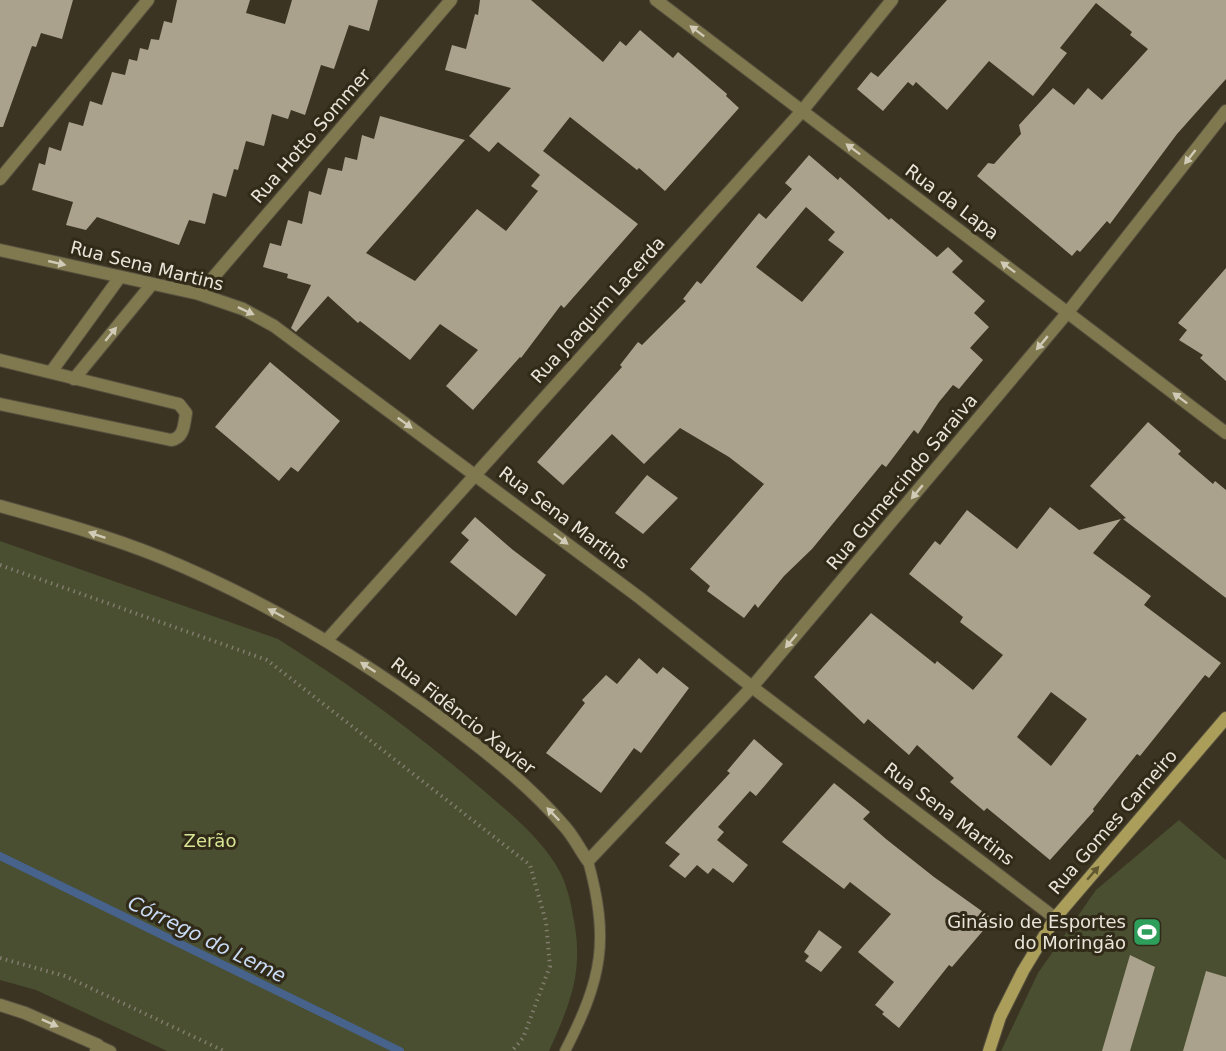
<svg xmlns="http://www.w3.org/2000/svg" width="1226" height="1051" font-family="'DejaVu Sans',sans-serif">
	<rect width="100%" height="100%" fill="#3b3422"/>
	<g fill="#494f30">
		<path d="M0,541L278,639C350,684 419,735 483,790C512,815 542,839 560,872C566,884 570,898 572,911C585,968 572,1000 549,1051H167L36,990L0,980Z"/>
		<polygon points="1179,820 1226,860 1226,1051 1001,1051 1038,973 1096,890"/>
	</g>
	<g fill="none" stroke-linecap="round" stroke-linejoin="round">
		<polyline stroke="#47628b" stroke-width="8" points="0,856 400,1051"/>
	</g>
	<g fill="#aaa28c" fill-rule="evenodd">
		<polygon points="0,0 73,0 62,39 41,33 36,47 32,46 3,127 0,127"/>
		<polygon points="177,0 250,0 246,13 285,24 292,0 378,0 369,31 349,25 334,69 321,65 305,115 291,110 288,119 272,114 264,146 246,141 238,170 234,169 226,197 213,193 205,224 189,220 179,245 97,217 86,230 66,225 73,202 32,190 39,163 45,165 49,147 61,151 69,122 83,126 90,101 102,105 112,72 125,75 129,59 137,61 140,48 148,50 151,39 159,40 164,21 172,23"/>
		<polygon points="480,0 531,0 603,62 620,41 626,46 640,30 673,58 678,52 727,94 726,96 739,108 665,191 639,168 637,170 570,117 543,151 638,224 564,308 561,305 521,358 520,357 473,410 446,386 478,350 440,324 410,360 360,321 358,323 328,296 296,332 291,328 311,285 287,278 288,274 263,267 270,243 281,246 288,220 302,224 309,191 321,195 328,168 342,171 345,157 357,160 362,135 374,139 380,116 465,140 366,253 415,281 477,209 506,231 538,191 531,186 540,175 498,142 489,152 469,136 511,88 445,70 452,45 466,49 475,14 478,15"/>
		<polygon points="947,0 1226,0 1226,79 1177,134 1110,224 1107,221 1080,252 1077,250 1072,256 977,176 988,163 994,164 1021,134 1019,125 1053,88 1074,105 1088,88 1102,100 1148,49 1130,35 1132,32 1096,3 1060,48 1067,53 1033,96 989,61 947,110 916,82 913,86 908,82 883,111 857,89 871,72 878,77"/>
		<path d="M809,155L838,180L840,177L889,220L891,218L937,257L948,247L963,261L952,272L985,301L974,313L989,327L970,348L983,360L959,389L953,385L939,402L918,434L914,430L886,467L882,464L812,549L784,576L758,608L755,604L744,618L707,591L710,586L690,569L764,484L729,457L680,428L644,464L612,434L563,485L537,462L622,367L620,365L638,342L642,345L686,301L683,299L697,281L701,284L759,213L766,219L792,189L785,183ZM806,207L835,232L828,240L844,252L802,302L756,267Z"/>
		<polygon points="1226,268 1226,381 1200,358 1203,355 1179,340 1187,330 1178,323"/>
		<polygon points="270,362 340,421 298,472 291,467 279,481 215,427"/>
		<polygon points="1148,422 1181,451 1178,454 1213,484 1215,481 1226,490 1226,598 1123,519 1126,518 1090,486"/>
		<polygon points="647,475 678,498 643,534 615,513"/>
		<path d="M1050,507L1079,530L1121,519L1093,553L1151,596L1144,605L1221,663L1209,678L1205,675L1140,756L1137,754L1093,809L1094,811L1050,860L987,808L984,811L950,782L954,778L917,745L909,755L868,719L864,724L814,677L871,613L935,664L937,661L973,690L1003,655L960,622L963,617L909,574L935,541L940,545L967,510L1017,549ZM1051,692L1087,719L1051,766L1017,737Z"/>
		<polygon points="475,517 513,550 546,575 516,616 450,562 469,540 461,533"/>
		<polygon points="639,658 657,674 663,667 689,688 641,753 634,748 601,793 546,753 585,703 582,700 606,675 617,684"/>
		<polygon points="754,739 783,764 756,796 750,791 718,827 724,832 717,840 748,865 733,883 713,868 708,874 697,865 685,878 669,866 680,854 665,843 730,773 727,771"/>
		<polygon points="834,783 870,812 863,819 886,839 934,877 993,919 952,967 949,965 899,1028 882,1014 884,1012 875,1005 894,982 858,952 891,914 850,882 844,889 782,842"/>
		<polygon points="819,930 842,947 821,972 805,961 809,956 804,952"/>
		<polygon points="1130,955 1155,967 1130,1051 1102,1051"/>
		<polygon points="1206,971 1226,977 1226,1051 1183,1051"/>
	</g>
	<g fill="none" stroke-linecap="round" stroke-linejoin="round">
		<g stroke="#57503f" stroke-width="12">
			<g id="lane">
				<polyline points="98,1045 111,1051"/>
				<path d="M565,1051C602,979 610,940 588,861"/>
			</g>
		</g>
		<g stroke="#57503f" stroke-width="14">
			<g id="street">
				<polyline points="656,0 1226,433"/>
				<polyline points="0,179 148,0"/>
				<polyline points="0,250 199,294 243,309 274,326 640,598 752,687 1055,918"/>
				<polyline points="199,294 451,0"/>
				<path d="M0,360L179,404L186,413C184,425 184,438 171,440L0,404"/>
				<polyline points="51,372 120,277"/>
				<polyline points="74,379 152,284"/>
				<path d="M0,506C54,521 108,536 160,557C262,599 358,656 446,722C488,753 531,787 565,827C574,837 580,850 588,861L752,687L1068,312L1226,111"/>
				<polyline points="327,640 802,111 892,0"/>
				<polyline points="0,1005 25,1013 98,1045 96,1051"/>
			</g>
		</g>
		<g stroke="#57503f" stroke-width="14">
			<polyline id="secondary" points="989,1051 1000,1017 1023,971 1055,918 1226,718"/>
		</g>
		<g stroke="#827c6d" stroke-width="4" stroke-dasharray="1.5 4.5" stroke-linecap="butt">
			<polyline points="0,565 267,660 530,865 546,922 550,966 523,1038 512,1051"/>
			<polyline points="0,958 65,976 224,1051"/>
		</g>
		<use href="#lane" stroke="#80794f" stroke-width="10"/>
		<use href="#street" stroke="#80794f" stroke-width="12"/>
		<use href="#secondary" stroke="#aa9e5a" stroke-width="12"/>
	</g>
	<defs><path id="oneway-solid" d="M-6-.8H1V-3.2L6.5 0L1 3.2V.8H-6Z" transform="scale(1.5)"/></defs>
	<g fill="#d0cab7">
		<use href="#oneway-solid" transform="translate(697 31) rotate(-143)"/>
		<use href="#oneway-solid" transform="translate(853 149) rotate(-143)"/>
		<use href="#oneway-solid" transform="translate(1190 157) rotate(128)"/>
		<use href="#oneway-solid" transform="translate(57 263) rotate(13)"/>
		<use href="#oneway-solid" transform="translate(1008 267) rotate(-143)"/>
		<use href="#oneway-solid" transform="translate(246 311) rotate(25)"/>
		<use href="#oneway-solid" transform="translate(111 334) rotate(-51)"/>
		<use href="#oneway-solid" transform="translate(1042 343) rotate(130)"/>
		<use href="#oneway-solid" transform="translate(1180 398) rotate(-143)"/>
		<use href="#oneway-solid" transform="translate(405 423) rotate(36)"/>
		<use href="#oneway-solid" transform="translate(917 492) rotate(130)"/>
		<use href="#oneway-solid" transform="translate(97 535) rotate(-161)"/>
		<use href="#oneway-solid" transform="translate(561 539) rotate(37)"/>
		<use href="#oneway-solid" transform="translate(276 613) rotate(-152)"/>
		<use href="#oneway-solid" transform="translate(791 641) rotate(130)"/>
		<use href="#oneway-solid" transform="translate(368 667) rotate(-147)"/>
		<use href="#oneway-solid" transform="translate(553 814) rotate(-134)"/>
		<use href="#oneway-solid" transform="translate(50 1023) rotate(24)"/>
	</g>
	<use fill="#615832" href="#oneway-solid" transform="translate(1093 873) rotate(-49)"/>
	<defs>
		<g id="stadium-square" transform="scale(1.5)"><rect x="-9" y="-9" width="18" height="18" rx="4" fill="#2e9e5b" stroke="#312a18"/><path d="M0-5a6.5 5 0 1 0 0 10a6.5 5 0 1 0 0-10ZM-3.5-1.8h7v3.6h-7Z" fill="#fff"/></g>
	</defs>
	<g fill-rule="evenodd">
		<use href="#stadium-square" x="1147" y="932"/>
	</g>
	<g text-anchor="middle" stroke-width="6" stroke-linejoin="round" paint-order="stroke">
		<g font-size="18" fill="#eae5da" stroke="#312a18">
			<text transform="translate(311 136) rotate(-49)" y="6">Rua Hotto Sommer</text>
			<text transform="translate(952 202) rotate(37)" y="6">Rua da Lapa</text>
			<text transform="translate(147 266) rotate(14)" y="6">Rua Sena Martins</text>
			<text transform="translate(598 310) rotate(-48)" y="6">Rua Joaquim Lacerda</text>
			<text transform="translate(902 482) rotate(-50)" y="6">Rua Gumercindo Saraiva</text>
			<text transform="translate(564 518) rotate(37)" y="6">Rua Sena Martins</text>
			<text transform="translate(463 716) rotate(38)" y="6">Rua Fidêncio Xavier</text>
			<text transform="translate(949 814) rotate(37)" y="6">Rua Sena Martins</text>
			<text transform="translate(1113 822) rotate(-49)" y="6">Rua Gomes Carneiro</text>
		</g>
		<g font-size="18" fill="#d7e595" stroke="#312a18">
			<text x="210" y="847">Zerão</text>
		</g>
		<g font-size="18" fill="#eae5da" stroke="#312a18" text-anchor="end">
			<text x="1126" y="928">Ginásio de Esportes<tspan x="1126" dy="21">do Moringão</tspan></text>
		</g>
		<g font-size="20" font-style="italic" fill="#c8daf4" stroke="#312a18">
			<text transform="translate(207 939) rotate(26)" y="7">Córrego do Leme</text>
		</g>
	</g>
</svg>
